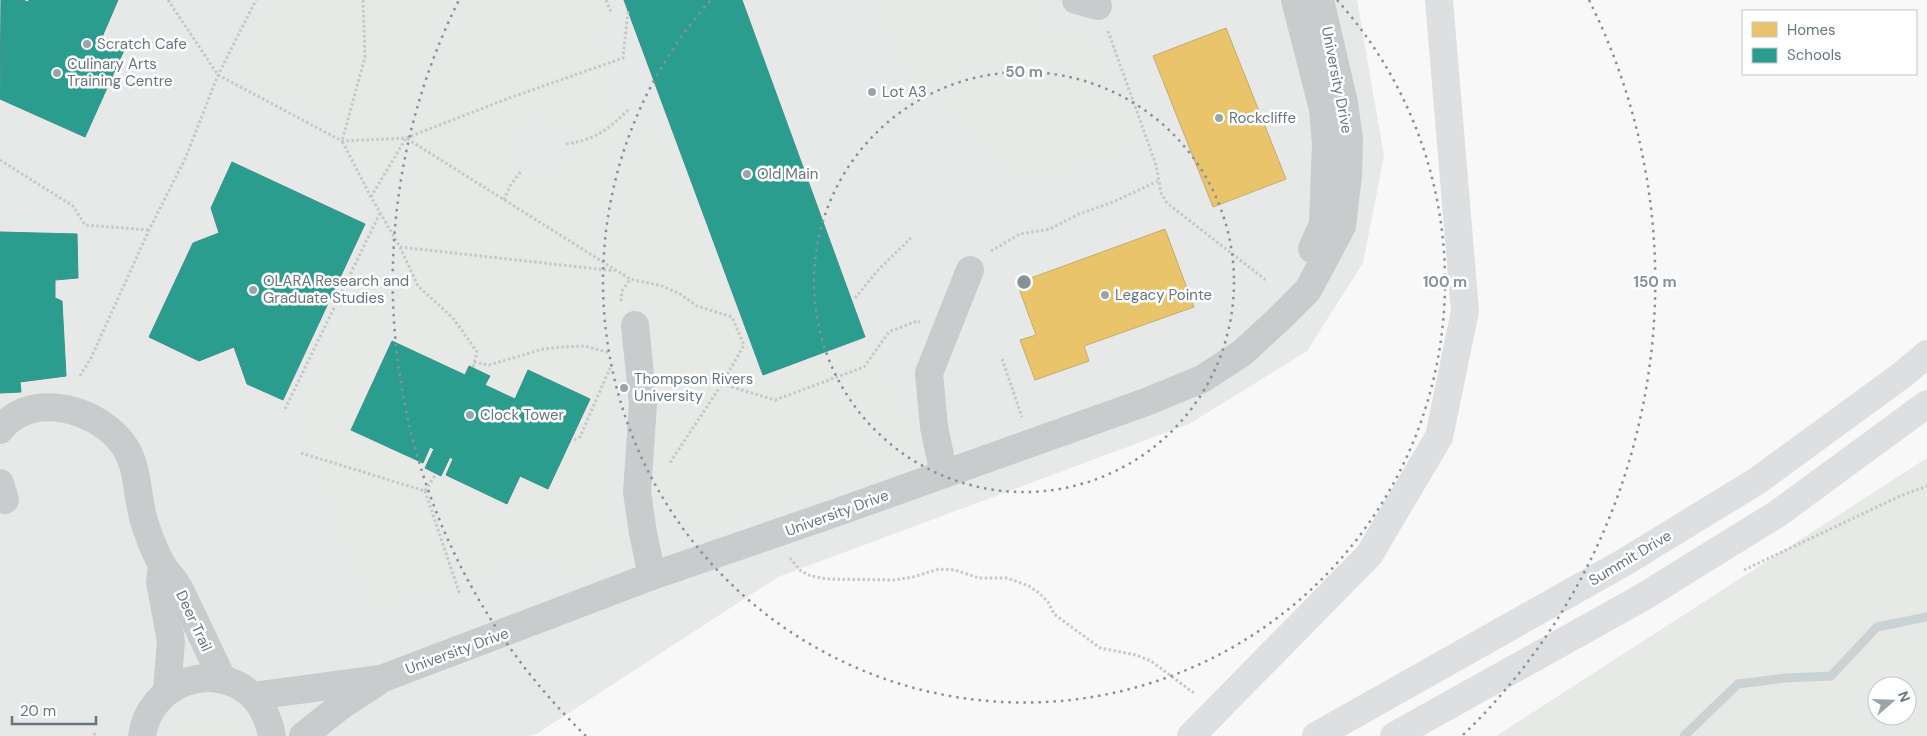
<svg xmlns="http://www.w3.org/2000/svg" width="1927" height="736" font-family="'DM Sans',sans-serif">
	<rect width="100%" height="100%" fill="#f8f8f8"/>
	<polygon fill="#e7e8e8" points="0,0 1357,0 1384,156 1363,263 1307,351 1189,424 778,577 538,733 530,736 0,736"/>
	<g fill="#e7e9e6" fill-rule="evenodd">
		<path d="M267,0H617L600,35L615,71L614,93L625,112L639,126L653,131L667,130L759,374L871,333L884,368L905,382L915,448L900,468L683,541L653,512L656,300L626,307L616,490L626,550L619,563L577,580L541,557L368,619L292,409L365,267L382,260L392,241L383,201L337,128L230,77ZM536,121C587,122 565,192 528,173C522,170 517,166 515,160C507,141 518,126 536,121Z"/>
		<polygon points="878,0 1034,0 1046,22 1076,31 1096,43 1136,119 1132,154 1017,189 914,88 879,20"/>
		<path d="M1927,458V736H1496ZM1877,686H1907V716H1877Z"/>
		<path d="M205,708C223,710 236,718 241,736H173C179,720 189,713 205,708Z"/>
	</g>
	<g fill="#e9c46a" stroke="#c2ad70">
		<polygon points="1226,28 1286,179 1213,207 1153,56"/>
		<polygon points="1165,229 1194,307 1084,346 1089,361 1035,380 1020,340 1036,335 1017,283"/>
	</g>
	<g fill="#2a9d8f" stroke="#3c918a">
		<polygon points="1,0 23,0 28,2 29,0 118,0 102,37 125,48 85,137 0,99"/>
		<polygon points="624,0 742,0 865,337 763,375"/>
		<polygon points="232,162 365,224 283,400 247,384 234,347 199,361 149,337 193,243 219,233 211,208"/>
		<polygon points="0,232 77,234 78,278 55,280 55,298 62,301 66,376 20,382 21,392 0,393"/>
		<polygon points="392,341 465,375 469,366 490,376 485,385 515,399 528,370 590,399 548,489 520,476 507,504 446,475 453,459 450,457 441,476 425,468 434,449 430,447 423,463 351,430"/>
	</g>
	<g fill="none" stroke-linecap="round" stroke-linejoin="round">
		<polyline stroke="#cad2d4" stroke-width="9" points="1684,736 1738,684 1786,678 1831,676 1877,627 1927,617"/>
		<g stroke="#c7c8c8" stroke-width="3" stroke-dasharray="2.5 2.5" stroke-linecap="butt">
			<polyline points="168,0 218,75 342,141 406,138 512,97 623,58 628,11"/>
			<polyline points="363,0 365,57 342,141 371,197 400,247 418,286 453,318 477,352 473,367"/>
			<polyline points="606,0 611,12"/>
			<polyline points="1108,31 1156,165 1161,193 1167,203 1267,281"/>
			<path d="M566,144C595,140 609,129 629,109"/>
			<polyline points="0,160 73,206 85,225 149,230"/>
			<polyline points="371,197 406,138 630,279 662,286 680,294 697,306 732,317 744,345 722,384 669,464"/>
			<polyline points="504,200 510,186 522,170"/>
			<polyline points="400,247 615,271"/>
			<polyline points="991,251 1020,234 1050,229 1079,214 1113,202 1158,181"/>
			<polyline points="855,298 879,269 911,238"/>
			<polyline points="621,301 622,291 630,279"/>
			<polyline points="1002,359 1022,417"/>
			<polyline points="474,362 489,365 543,349 562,347 585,346 610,353"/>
			<polyline points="80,376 91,358 149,230 185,159 218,75 256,0"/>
			<polyline points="722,384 775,400 864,367 889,332 917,321 920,322"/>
			<polyline points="285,409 380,213"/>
			<polyline points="574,440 580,437 610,368"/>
			<polyline points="301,453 425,491 436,474"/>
			<polyline points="425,491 460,595"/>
			<polyline points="790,558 801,571 811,576 827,579 894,580 913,577 939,569 955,570 979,578 1007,578 1029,586 1039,593 1048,602 1054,614 1100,648 1136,655 1151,661 1194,693"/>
			<polyline points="1744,570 1898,497 1927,486"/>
			<polyline points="94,733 95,736"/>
		</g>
		<g stroke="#c9cbcc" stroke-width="28">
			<polyline points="1076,0 1098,6"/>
			<polyline points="1295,0 1323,109 1326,143 1323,224 1312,249"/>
			<polyline points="635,325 643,404 637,492 643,533 652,576"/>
			<path d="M0,430C30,389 101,409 125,447C140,470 136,501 146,527C150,539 156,555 163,566C168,574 176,581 180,590C195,620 208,650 223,680"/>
			<polyline points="944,474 934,427 929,373 970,270"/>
			<polyline points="0,483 5,500"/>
			<polyline points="162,566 160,582 171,641 167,691"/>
			<polyline points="253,696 381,679 652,576 838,512 1146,402 1202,379 1242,353 1278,320 1308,290 1342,226 1348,175 1349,139 1344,103 1320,0"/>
			<path d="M142,736C149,684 212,659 252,695C263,706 269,721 272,736"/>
			<polyline points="303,736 342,705 376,683"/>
		</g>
		<g stroke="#dedfe0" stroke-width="28">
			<polyline points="1191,736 1369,555 1439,437 1465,311 1439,0"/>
			<polyline points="1316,736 1623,563 1757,481 1902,375 1927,354"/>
			<polyline points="1394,736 1643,597 1777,514 1927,404"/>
		</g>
	</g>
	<g fill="none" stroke="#869298" stroke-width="2.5" stroke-dasharray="2.5 5">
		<circle cx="1024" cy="282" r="210"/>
		<path d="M1337 0A421 421 0 1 1 711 0"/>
		<path d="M586 736A631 631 0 0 1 459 0M1589 0A631 631 0 0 1 1462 736"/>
	</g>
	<g fill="#9aa4a9" stroke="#fff" stroke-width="2">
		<circle cx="87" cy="44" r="5"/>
		<circle cx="57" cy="73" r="5"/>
		<circle cx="872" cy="92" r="5"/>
		<circle cx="1219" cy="118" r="5"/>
		<circle cx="747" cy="174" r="5"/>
		<circle cx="253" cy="290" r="5"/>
		<circle cx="1105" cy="295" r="5"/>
		<circle cx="624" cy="388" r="5"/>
		<circle cx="470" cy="415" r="5"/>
	</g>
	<g text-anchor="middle" stroke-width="5" stroke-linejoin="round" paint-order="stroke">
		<g font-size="15" fill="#67767e" stroke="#fff" text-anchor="start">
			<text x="97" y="49">Scratch Cafe</text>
			<text x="67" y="69">Culinary Arts<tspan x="67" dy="17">Training Centre</tspan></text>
			<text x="882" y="97">Lot A3</text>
			<text x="1229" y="123">Rockcliffe</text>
			<text x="757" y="179">Old Main</text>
			<text x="263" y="286">OLARA Research and<tspan x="263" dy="17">Graduate Studies</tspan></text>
			<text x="1115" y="300">Legacy Pointe</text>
			<text x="634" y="384">Thompson Rivers<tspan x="634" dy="17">University</tspan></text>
			<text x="480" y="420">Clock Tower</text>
		</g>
		<g font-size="15" fill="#67767e" stroke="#fff">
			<text transform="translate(1337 80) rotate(79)" y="5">University Drive</text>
			<text transform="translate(837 513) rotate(-20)" y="5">University Drive</text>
			<text transform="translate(1630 558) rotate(-31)" y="5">Summit Drive</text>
			<text transform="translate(194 621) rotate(65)" y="5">Deer Trail</text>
			<text transform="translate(457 651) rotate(-20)" y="5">University Drive</text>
		</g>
	</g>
	<circle cx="1024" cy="282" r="8" fill="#869298" stroke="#fff" stroke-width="2.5"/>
	<g font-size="15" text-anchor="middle" font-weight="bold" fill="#869298" stroke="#fff" stroke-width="5" stroke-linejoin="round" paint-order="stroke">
		<text x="1024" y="77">50 m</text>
		<text x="1445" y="287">100 m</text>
		<text x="1655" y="287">150 m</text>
	</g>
	<rect x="1742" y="10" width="175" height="65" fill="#ffffff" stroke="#c2c8cb"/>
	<rect x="1752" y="22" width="25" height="15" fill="#e9c46a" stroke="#c2c8cb"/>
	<text x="1787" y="35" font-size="15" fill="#67767e">Homes</text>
	<rect x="1752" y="48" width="25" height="15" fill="#2a9d8f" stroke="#c2c8cb"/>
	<text x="1787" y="60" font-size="15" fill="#67767e">Schools</text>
	<g transform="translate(1892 701) rotate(70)"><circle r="24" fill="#ffffff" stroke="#c2c8cb"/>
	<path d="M0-4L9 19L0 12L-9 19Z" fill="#9aa4a9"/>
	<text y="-8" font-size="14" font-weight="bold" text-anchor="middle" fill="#67767e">N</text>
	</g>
	<path d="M12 716v8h84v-8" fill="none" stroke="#67767e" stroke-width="2.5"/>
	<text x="20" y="716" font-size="15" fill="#67767e" stroke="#ffffff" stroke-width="4" paint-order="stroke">20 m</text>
</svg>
